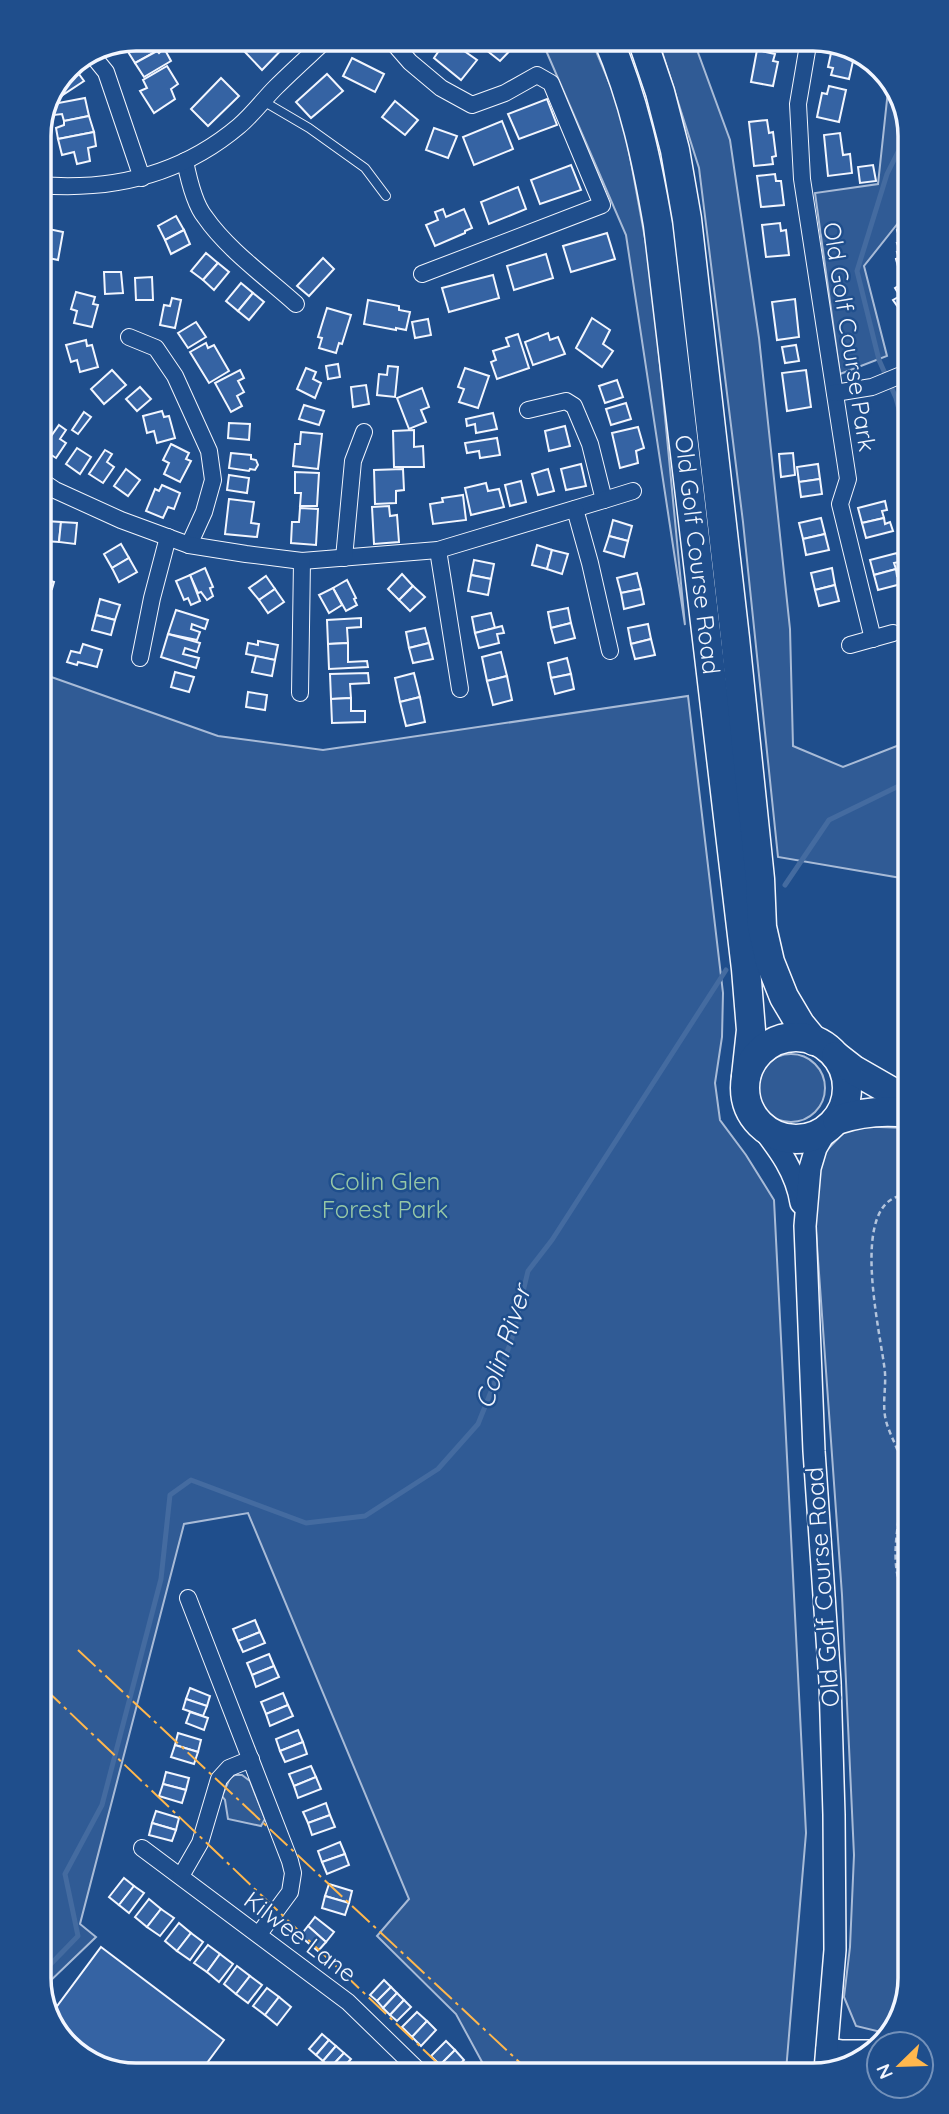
<svg xmlns="http://www.w3.org/2000/svg" width="949" height="2114" font-family="Quicksand,sans-serif">
	<rect width="100%" height="100%" fill="#1f4e8c"/>
	<g fill="#305b95" stroke="#a8bbd7" stroke-width="2">
		<polygon points="541,39 591,39 622,113 651,271 685,625 626,235"/>
		<polygon points="658,39 693,39 730,140 759,338 790,629 793,746 843,767 907,742 907,879 778,857 743,522 699,168"/>
		<polygon points="889,81 905,104 906,213 864,266 887,356 840,374 815,193 878,184"/>
		<polygon points="40,673 218,736 323,750 688,696 723,993 722,1037 715,1083 720,1120 746,1155 774,1200 806,1833 786,2071 488,2073 456,2014 377,1936 409,1899 248,1513 184,1524 80,1924 96,1937 44,1987"/>
		<circle cx="791" cy="1088" r="34"/>
		<polygon points="850,1126 908,1128 910,1979 894,2032 885,2033 856,2026 844,1997 850,1947 854,1855 842,1595 814,1203 821,1156"/>
		<polygon points="235,1775 242,1775 250,1781 265,1819 261,1826 228,1819 225,1800 222,1796 230,1778"/>
	</g>
	<g fill="none" stroke-linecap="round" stroke-linejoin="round">
		<g stroke="#446ba0" stroke-width="5">
			<polyline points="905,138 887,174 857,271 879,360 896,398 906,435"/>
			<polyline points="785,885 829,820 907,782"/>
			<polyline points="44,1971 78,1936 65,1874 102,1805 161,1579 170,1495 191,1480 306,1523 365,1516 438,1469 478,1424 511,1342 528,1271 552,1240 726,970"/>
		</g>
	</g>
	<g fill="#3563a3" stroke="#f2f6ff" stroke-width="2">
		<polygon points="139,39 157,39 159,41 154,46 157,51 135,63 125,47"/>
		<polygon points="260,39 291,40 262,70 245,52"/>
		<polygon points="447,39 477,60 461,80 434,58"/>
		<polygon points="488,39 521,39 500,61 481,46"/>
		<polygon points="833,44 855,52 849,79 831,75 833,68 828,67"/>
		<polygon points="164,48 171,61 144,77 135,63 157,51 159,53"/>
		<polygon points="757,50 775,54 773,61 778,62 773,86 751,82"/>
		<polygon points="352,58 384,74 375,92 343,76"/>
		<polygon points="167,66 178,84 171,89 175,99 154,113 140,91 147,88 143,80"/>
		<polygon points="76,70 84,81 52,102 62,79"/>
		<polygon points="327,74 343,91 311,118 296,102"/>
		<polygon points="221,78 239,96 208,126 191,109"/>
		<polygon points="829,86 846,90 839,122 817,117 822,93 827,94"/>
		<polygon points="85,98 89,116 64,121 62,114 54,115 53,104"/>
		<polygon points="547,99 557,125 519,139 508,114"/>
		<polygon points="395,101 418,120 405,135 382,117"/>
		<polygon points="89,116 94,132 58,139 56,128 64,125 64,121"/>
		<polygon points="767,120 769,133 773,132 776,156 772,157 773,164 754,166 749,122"/>
		<polygon points="502,121 513,149 474,165 463,137"/>
		<polygon points="434,128 457,136 448,158 426,150"/>
		<polygon points="94,132 96,146 88,148 90,161 77,164 74,152 62,155 58,139"/>
		<polygon points="840,133 843,155 850,154 852,173 828,176 824,135"/>
		<polygon points="571,165 581,190 540,204 531,180"/>
		<polygon points="873,165 876,181 860,183 858,167"/>
		<polygon points="775,174 776,181 781,181 784,205 761,207 757,176"/>
		<polygon points="518,187 526,209 489,224 481,202"/>
		<polygon points="443,209 446,217 464,209 472,228 465,231 465,233 435,246 426,225 438,220 435,212"/>
		<polygon points="176,216 184,230 165,240 158,226"/>
		<polygon points="780,223 781,231 786,230 789,255 766,257 762,225"/>
		<polygon points="39,227 63,232 58,260 39,256"/>
		<polygon points="905,227 906,268 899,270 896,259 899,258 897,252 900,251 897,243 901,242 897,230"/>
		<polygon points="184,230 190,244 171,254 165,240"/>
		<polygon points="607,233 615,259 571,272 563,246"/>
		<polygon points="206,253 218,263 203,280 191,271"/>
		<polygon points="546,254 553,278 514,290 507,266"/>
		<polygon points="323,258 334,269 309,296 297,286"/>
		<polygon points="218,263 229,272 214,290 203,280"/>
		<polygon points="104,272 121,272 123,293 105,294"/>
		<polygon points="493,275 499,298 449,312 442,288"/>
		<polygon points="152,277 153,300 136,300 135,278"/>
		<polygon points="906,281 906,307 900,310 893,300 900,296 895,288"/>
		<polygon points="241,283 253,293 238,311 226,301"/>
		<polygon points="76,292 95,297 93,304 98,305 92,327 74,323 77,311 71,309"/>
		<polygon points="253,293 264,302 249,320 238,311"/>
		<polygon points="172,298 181,300 175,328 160,325 164,305 170,306"/>
		<polygon points="795,299 799,337 777,340 772,302"/>
		<polygon points="368,300 399,306 399,310 410,312 406,330 396,328 396,330 364,324"/>
		<polygon points="327,308 351,315 342,344 339,343 336,353 319,348 322,338 318,337"/>
		<polygon points="592,318 610,330 603,344 613,351 602,367 576,348"/>
		<polygon points="428,319 431,335 415,338 412,322"/>
		<polygon points="196,322 206,337 188,348 178,333"/>
		<polygon points="548,333 550,340 558,337 565,354 533,365 525,342"/>
		<polygon points="518,334 529,368 497,379 491,362 496,360 493,351 509,346 506,338"/>
		<polygon points="86,340 87,346 92,345 98,367 80,372 77,360 71,362 66,345"/>
		<polygon points="206,343 208,348 214,345 229,371 209,383 190,352"/>
		<polygon points="796,345 799,361 785,363 782,347"/>
		<polygon points="338,364 340,377 328,379 326,366"/>
		<polygon points="388,366 398,367 395,397 377,395 379,374 387,375"/>
		<polygon points="306,368 316,372 313,379 321,383 315,398 297,389"/>
		<polygon points="465,368 489,376 478,408 459,402 464,389 458,387"/>
		<polygon points="112,370 126,385 104,404 91,389"/>
		<polygon points="240,370 244,378 238,381 244,392 237,396 242,406 231,412 215,383"/>
		<polygon points="806,370 811,407 787,411 782,373"/>
		<polygon points="617,380 623,397 605,403 599,386"/>
		<polygon points="366,385 369,404 353,407 351,387"/>
		<polygon points="140,387 151,399 137,411 126,399"/>
		<polygon points="422,388 429,407 421,410 426,422 409,429 397,398"/>
		<polygon points="626,403 631,419 611,425 606,409"/>
		<polygon points="304,405 324,411 319,425 299,419"/>
		<polygon points="162,411 164,417 169,416 175,438 157,443 154,431 147,433 143,416"/>
		<polygon points="84,412 91,417 78,434 72,430"/>
		<polygon points="493,413 497,429 476,433 475,424 467,426 466,419"/>
		<polygon points="229,423 250,424 249,440 228,438"/>
		<polygon points="59,425 66,430 60,439 66,443 56,458 42,449"/>
		<polygon points="565,426 570,446 549,451 545,431"/>
		<polygon points="638,427 644,448 636,451 638,463 620,468 612,433"/>
		<polygon points="414,430 414,447 423,446 424,467 394,467 393,431"/>
		<polygon points="301,432 322,434 318,469 293,466 295,444 300,444"/>
		<polygon points="497,438 500,455 480,458 479,451 467,453 465,443"/>
		<polygon points="171,444 189,453 186,459 191,461 180,482 164,474 169,463 163,460"/>
		<polygon points="77,448 91,457 80,474 66,464"/>
		<polygon points="105,450 112,454 107,462 114,467 103,483 89,474"/>
		<polygon points="231,453 251,455 251,459 256,460 258,465 255,470 250,469 249,471 229,468"/>
		<polygon points="793,453 795,475 781,477 779,454"/>
		<polygon points="581,464 586,486 566,490 561,469"/>
		<polygon points="818,464 820,479 799,482 797,467"/>
		<polygon points="126,469 140,480 128,496 114,486"/>
		<polygon points="403,469 404,490 396,491 396,503 375,504 374,470"/>
		<polygon points="548,469 554,491 538,495 532,474"/>
		<polygon points="295,472 319,473 317,506 300,506 301,493 295,493"/>
		<polygon points="229,475 249,478 247,493 227,490"/>
		<polygon points="820,479 822,494 801,497 799,482"/>
		<polygon points="521,481 526,502 510,506 505,485"/>
		<polygon points="486,483 488,491 499,489 504,507 471,515 465,488"/>
		<polygon points="162,485 180,493 174,509 168,507 163,518 146,511 155,489 159,491"/>
		<polygon points="463,495 466,520 433,524 430,504 443,502 442,498"/>
		<polygon points="229,499 254,502 251,523 259,524 257,537 225,534"/>
		<polygon points="885,501 887,510 882,511 884,518 862,523 858,508"/>
		<polygon points="389,506 390,516 397,515 399,542 374,544 372,507"/>
		<polygon points="300,508 318,509 316,545 291,543 292,522 299,522"/>
		<polygon points="821,518 825,534 803,539 799,523"/>
		<polygon points="884,518 885,524 890,522 893,531 866,538 862,523"/>
		<polygon points="613,520 632,526 628,541 609,536"/>
		<polygon points="45,521 61,522 59,542 44,541"/>
		<polygon points="61,522 77,523 75,544 59,542"/>
		<polygon points="825,534 829,550 806,555 803,539"/>
		<polygon points="609,536 628,541 624,557 604,551"/>
		<polygon points="121,544 129,558 112,568 104,554"/>
		<polygon points="537,545 552,550 547,569 532,565"/>
		<polygon points="552,550 568,554 562,574 547,569"/>
		<polygon points="897,553 899,562 894,563 896,569 874,575 870,560"/>
		<polygon points="129,558 137,572 119,582 112,568"/>
		<polygon points="474,560 494,564 491,579 471,575"/>
		<polygon points="205,568 213,587 210,588 213,596 207,600 201,592 198,593 190,575"/>
		<polygon points="832,568 835,585 815,590 811,573"/>
		<polygon points="896,569 897,576 903,574 905,583 878,590 874,575"/>
		<polygon points="40,572 49,575 48,580 54,582 52,589 46,587 45,590 40,588"/>
		<polygon points="637,573 641,589 621,593 617,578"/>
		<polygon points="402,574 413,586 399,600 388,589"/>
		<polygon points="190,575 200,601 191,605 188,598 184,600 176,581"/>
		<polygon points="471,575 491,579 488,595 468,591"/>
		<polygon points="266,576 275,589 259,600 249,588"/>
		<polygon points="347,580 356,598 354,599 357,605 346,611 333,588"/>
		<polygon points="835,585 839,601 819,606 815,590"/>
		<polygon points="413,586 425,597 410,611 399,600"/>
		<polygon points="333,588 342,605 329,613 319,595"/>
		<polygon points="275,589 284,602 268,613 259,600"/>
		<polygon points="641,589 644,604 624,609 621,593"/>
		<polygon points="100,599 120,605 115,620 96,615"/>
		<polygon points="568,608 571,623 551,628 548,612"/>
		<polygon points="176,610 208,620 205,629 192,624 191,629 200,632 197,640 168,634"/>
		<polygon points="491,613 495,628 475,633 472,617"/>
		<polygon points="96,615 115,620 111,635 92,630"/>
		<polygon points="361,618 361,627 347,628 348,643 328,644 327,620"/>
		<polygon points="571,623 575,638 555,643 551,628"/>
		<polygon points="648,624 651,639 631,644 628,628"/>
		<polygon points="502,626 504,633 497,634 499,643 479,648 475,633"/>
		<polygon points="425,628 429,643 409,648 406,632"/>
		<polygon points="168,634 200,643 197,652 185,648 183,654 199,658 196,668 161,657"/>
		<polygon points="651,639 655,655 635,659 631,644"/>
		<polygon points="258,641 278,645 275,660 246,654 248,643 258,645"/>
		<polygon points="348,643 348,662 367,661 368,667 329,669 328,644"/>
		<polygon points="429,643 433,659 413,663 409,648"/>
		<polygon points="83,644 102,650 97,667 78,662 77,665 67,662 71,651 80,653"/>
		<polygon points="501,652 507,676 487,681 482,657"/>
		<polygon points="256,656 275,660 272,676 252,672"/>
		<polygon points="567,658 571,674 551,678 548,663"/>
		<polygon points="175,672 194,677 189,692 171,687"/>
		<polygon points="368,673 369,683 350,684 351,698 331,699 330,674"/>
		<polygon points="414,673 420,697 400,702 395,678"/>
		<polygon points="571,674 574,689 555,694 551,678"/>
		<polygon points="507,676 512,700 493,705 487,681"/>
		<polygon points="248,692 267,695 265,710 246,707"/>
		<polygon points="420,697 425,722 406,726 400,702"/>
		<polygon points="351,698 351,711 365,711 365,722 332,723 331,699"/>
		<polygon points="255,1620 260,1632 238,1641 233,1629"/>
		<polygon points="260,1632 265,1643 243,1652 238,1641"/>
		<polygon points="269,1654 274,1666 252,1675 247,1663"/>
		<polygon points="274,1666 279,1677 256,1687 252,1675"/>
		<polygon points="190,1688 210,1696 207,1706 186,1699"/>
		<polygon points="283,1693 288,1705 266,1714 261,1702"/>
		<polygon points="186,1699 207,1706 203,1716 183,1709"/>
		<polygon points="288,1705 293,1716 270,1726 266,1714"/>
		<polygon points="190,1712 208,1718 204,1730 186,1723"/>
		<polygon points="298,1730 303,1742 280,1751 276,1739"/>
		<polygon points="178,1733 201,1740 198,1752 175,1745"/>
		<polygon points="303,1742 307,1754 285,1762 280,1751"/>
		<polygon points="175,1745 198,1752 194,1764 171,1757"/>
		<polygon points="311,1766 316,1777 294,1786 289,1774"/>
		<polygon points="166,1772 189,1778 186,1790 163,1784"/>
		<polygon points="316,1777 321,1789 298,1798 294,1786"/>
		<polygon points="163,1784 186,1790 182,1803 159,1796"/>
		<polygon points="326,1803 330,1815 308,1823 303,1812"/>
		<polygon points="156,1811 179,1818 176,1830 152,1823"/>
		<polygon points="330,1815 335,1827 312,1835 308,1823"/>
		<polygon points="152,1823 176,1830 172,1841 149,1835"/>
		<polygon points="340,1842 345,1854 322,1862 318,1851"/>
		<polygon points="345,1854 349,1865 327,1874 322,1862"/>
		<polygon points="124,1878 134,1886 119,1905 109,1897"/>
		<polygon points="329,1884 352,1891 349,1903 325,1896"/>
		<polygon points="134,1886 144,1893 129,1913 119,1905"/>
		<polygon points="325,1896 349,1903 345,1915 322,1908"/>
		<polygon points="149,1899 161,1909 147,1927 135,1917"/>
		<polygon points="161,1909 174,1918 160,1936 147,1927"/>
		<polygon points="315,1917 334,1932 326,1942 308,1926"/>
		<polygon points="179,1923 191,1933 177,1951 165,1941"/>
		<polygon points="308,1926 326,1942 318,1951 300,1936"/>
		<polygon points="191,1933 203,1942 190,1960 177,1951"/>
		<polygon points="208,1945 220,1954 207,1972 194,1963"/>
		<polygon points="101,1947 224,2040 198,2075 129,2075 105,2066 60,2032 49,2017"/>
		<polygon points="220,1954 233,1964 219,1982 207,1972"/>
		<polygon points="237,1966 250,1976 236,1994 224,1984"/>
		<polygon points="250,1976 262,1985 248,2003 236,1994"/>
		<polygon points="384,1980 391,1987 377,2001 370,1995"/>
		<polygon points="391,1987 397,1993 383,2008 377,2001"/>
		<polygon points="267,1988 279,1997 265,2015 253,2006"/>
		<polygon points="397,1993 404,2000 390,2015 383,2008"/>
		<polygon points="279,1997 291,2007 277,2025 265,2015"/>
		<polygon points="404,2000 411,2007 397,2021 390,2015"/>
		<polygon points="417,2012 427,2021 412,2037 402,2027"/>
		<polygon points="427,2021 436,2030 421,2046 412,2037"/>
		<polygon points="322,2034 329,2040 316,2055 309,2049"/>
		<polygon points="329,2040 336,2046 323,2061 316,2055"/>
		<polygon points="446,2041 455,2050 440,2065 431,2056"/>
		<polygon points="336,2046 344,2053 330,2068 323,2061"/>
		<polygon points="455,2050 464,2060 451,2073 448,2073 440,2065"/>
		<polygon points="344,2053 351,2059 337,2074 330,2068"/>
	</g>
	<g fill="none" stroke-linecap="round" stroke-linejoin="round">
		<g stroke="#f2f6ff" stroke-width="10">
			<polyline id="lane" points="263,101 309,128 365,168 386,196"/>
		</g>
		<g stroke="#f2f6ff" stroke-width="18">
			<g id="street">
				<polyline points="390,39 410,62 441,88 472,105 505,93 537,75 551,83 602,205 422,274"/>
				<polyline points="809,39 798,104 802,179 848,479 840,504 873,639"/>
				<polyline points="93,56 106,72 142,178"/>
				<path d="M185,161C188,176 195,205 205,217C227,249 267,278 296,304"/>
				<path d="M39,185C113,191 181,175 239,126C253,114 264,99 276,87C293,70 310,55 327,39"/>
				<polyline points="129,337 156,348 175,376 209,451 213,480 204,512 189,545"/>
				<polyline points="835,393 872,387 906,373"/>
				<polyline points="40,480 55,490 121,520 189,545 246,554 302,561 438,550 604,500 590,444 574,406 566,401 528,410"/>
				<polyline points="604,500 633,491"/>
				<polyline points="575,509 590,563 610,651"/>
				<polyline points="438,550 460,689"/>
				<polyline points="344,558 353,461 364,432"/>
				<polyline points="850,645 893,633"/>
				<polyline points="140,658 152,598 168,537"/>
				<polyline points="300,693 302,561"/>
				<polyline points="188,1598 290,1861 293,1873 290,1892 259,1934"/>
				<polyline points="142,1848 348,2002 421,2073"/>
				<polyline points="181,1876 200,1843 219,1779 229,1768 251,1759"/>
			</g>
		</g>
		<g stroke="#f2f6ff" stroke-width="24">
			<g id="secondary">
				<path d="M757,1121C777,1147 796,1170 801,1203"/>
				<polyline points="827,2049 841,2051 871,2051"/>
				<polyline points="825,2070 835,1950 834,1815 830,1682 814,1451 805,1226 810,1168 816,1148 827,1129"/>
			</g>
		</g>
		<g stroke="#f2f6ff" stroke-width="31">
			<g id="highway">
				<path id="s1" d="M608,39C634,100 647,161 658,225L746,969L751,1030L746,1076"/>
				<polyline points="642,39 660,92 675,150 687,219 735,638 760,879 762,927 770,962 784,997 800,1024 814,1041"/>
				<circle cx="796" cy="1088" r="51"/>
				<polyline points="836,1056 854,1070 908,1101"/>
				<path d="M837,1120C861,1112 883,1110 908,1113"/>
			</g>
		</g>
		<g stroke="#b3c4dc" stroke-width="2.5" stroke-dasharray="5 3.5" stroke-linecap="butt">
			<path d="M908,1195C845,1195 882,1337 885,1373C886,1389 882,1405 886,1421C890,1436 900,1451 902,1466C903,1473 902,1481 902,1488C900,1526 885,1568 909,1602"/>
			<polyline points="901,1494 909,1492"/>
		</g>
		<use href="#lane" stroke="#1f4e8c" stroke-width="8"/>
		<use href="#street" stroke="#1f4e8c" stroke-width="16"/>
		<use href="#secondary" stroke="#1f4e8c" stroke-width="21"/>
		<use href="#highway" stroke="#1f4e8c" stroke-width="28"/>
		<g stroke="#ffb74d" stroke-width="2" stroke-dasharray="24 5 3.5 5" stroke-linecap="butt">
			<polyline points="78,1650 530,2072"/>
			<polyline points="43,1687 448,2073"/>
		</g>
	</g>
	<g text-anchor="middle" stroke-width="5" stroke-linejoin="round" paint-order="stroke">
		<g font-size="24" fill="#f2f6ff" stroke="#1f4e8c">
			<text transform="translate(849 337) rotate(81)" y="8">Old Golf Course Park</text>
			<text dy="8" stroke="none"><textPath href="#s1" startOffset="525">Old Golf Course Road</textPath></text>
			<text transform="translate(823 1587) rotate(-94)" y="8">Old Golf Course Road</text>
			<text transform="translate(300 1937) rotate(37)" y="8">Kilwee Lane</text>
		</g>
		<g font-size="24" fill="#97c8a6" stroke="#1f4e8c">
			<text x="385" y="1190">Colin Glen<tspan x="385" dy="28">Forest Park</tspan></text>
		</g>
		<g font-size="26" font-style="italic" fill="#f2f6ff" stroke="#1f4e8c">
			<text transform="translate(503 1347) rotate(-72)" y="9">Colin River</text>
		</g>
	</g>
	<path d="M0 0H949V2114H0ZM136 51H813A85 85 0 0 1 898 136V1978A85 85 0 0 1 813 2063H136A85 85 0 0 1 51 1978V136A85 85 0 0 1 136 51Z" fill="#1f4e8c" fill-rule="evenodd"/>
	<path fill="none" stroke="#f2f6ff" stroke-width="3.5" d="M136 51H813A85 85 0 0 1 898 136V1978A85 85 0 0 1 813 2063H136A85 85 0 0 1 51 1978V136A85 85 0 0 1 136 51Z"/>
	<g transform="translate(900 2065) rotate(247)"><circle r="33" fill="#1f4e8c" stroke="#7391ba" stroke-width="2"/>
	<path d="M0-5L12 26L0 18L-12 26Z" fill="#ffb74d"/>
	<text y="-10" font-size="19" font-weight="bold" text-anchor="middle" fill="#f2f6ff">N</text>
	</g>
</svg>
